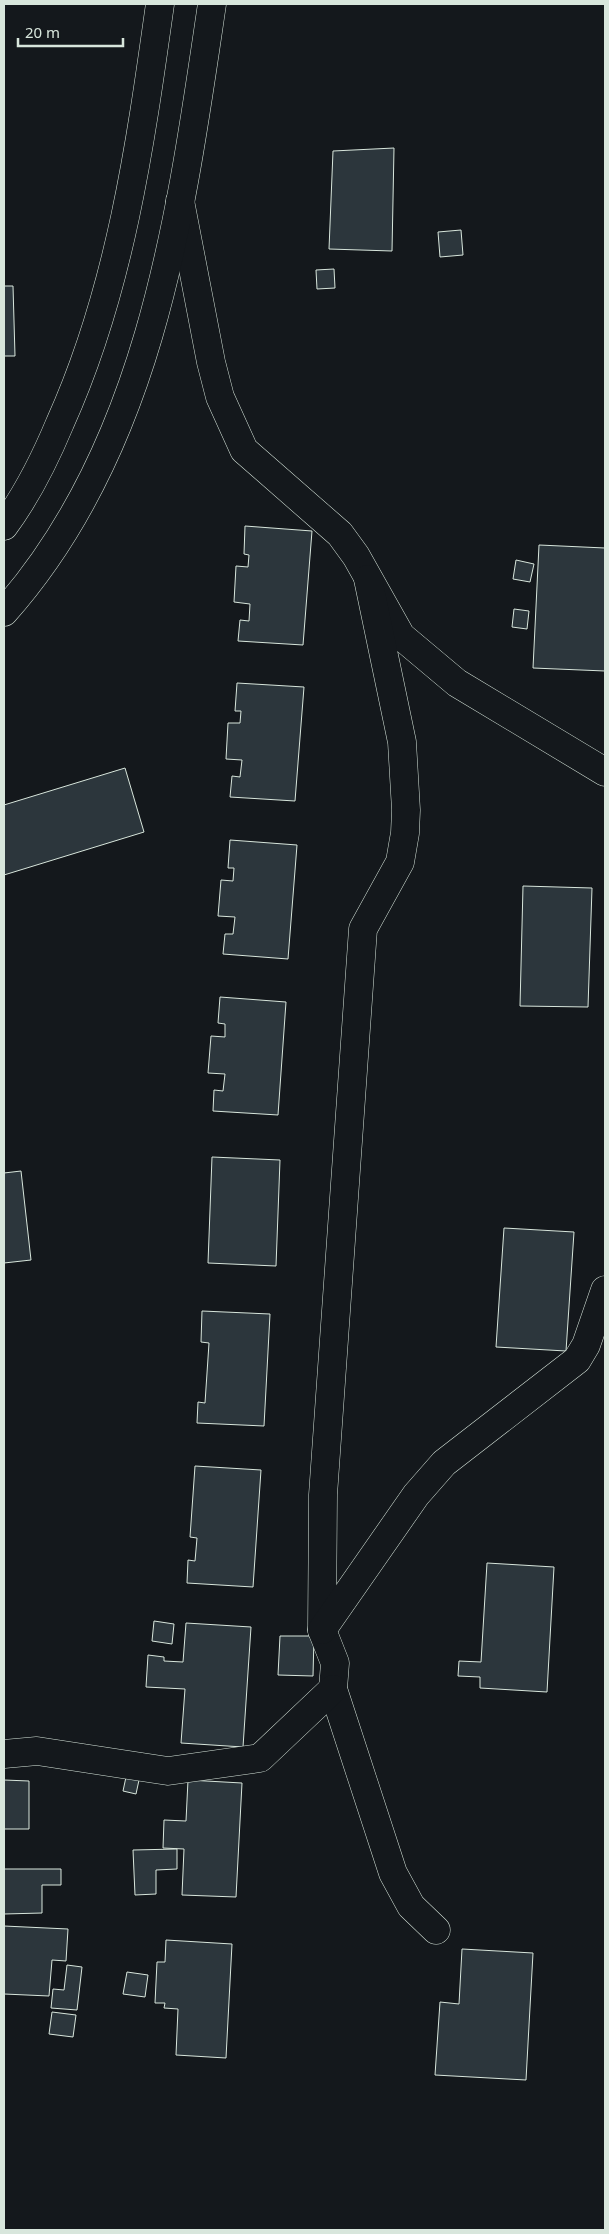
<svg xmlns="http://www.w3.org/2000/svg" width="609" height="2234" font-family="'Noto Sans',sans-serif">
	<rect width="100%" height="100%" fill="#14181c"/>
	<g fill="#2c363c" stroke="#d8e6dc">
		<polygon points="394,148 392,251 329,249 333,151"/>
		<polygon points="461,230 463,255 440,257 438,232"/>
		<polygon points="334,269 335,288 317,289 316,270"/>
		<polygon points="4,286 13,286 15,356 4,356"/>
		<polygon points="245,526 312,531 303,645 238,641 240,620 249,621 250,604 234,602 236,566 248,567 249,555 244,554"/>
		<polygon points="539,545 605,548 605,671 533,668"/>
		<polygon points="516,560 534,564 530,582 513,579"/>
		<polygon points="514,609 529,611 527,629 512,627"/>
		<polygon points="237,683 304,687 295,801 230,797 232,776 240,777 242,760 226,759 228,723 240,723 241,711 235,711"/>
		<polygon points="125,768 144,832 4,875 4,805"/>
		<polygon points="230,840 297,845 288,959 223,954 225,934 233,934 235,917 218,916 221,880 233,881 234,868 228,868"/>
		<polygon points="523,886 592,888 588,1007 520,1006"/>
		<polygon points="220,997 286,1002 278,1115 213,1111 214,1090 223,1091 225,1074 208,1073 211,1036 225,1037 225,1024 218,1023"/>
		<polygon points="212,1157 280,1160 276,1266 208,1263"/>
		<polygon points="21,1171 31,1260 4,1263 4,1173"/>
		<polygon points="504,1228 574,1232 566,1351 496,1347"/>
		<polygon points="202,1311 270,1314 264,1426 197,1423 198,1402 205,1403 209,1343 201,1342"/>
		<polygon points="195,1466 261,1470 253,1587 187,1583 188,1560 195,1561 197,1538 190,1537"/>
		<polygon points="487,1563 554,1567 547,1692 480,1688 480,1677 458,1676 459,1661 481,1662"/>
		<polygon points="154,1621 174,1624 172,1644 152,1641"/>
		<polygon points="186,1623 251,1627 243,1747 181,1743 185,1689 146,1687 148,1655 164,1657 164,1661 183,1662"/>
		<polygon points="280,1636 314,1636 313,1676 278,1675"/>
		<polygon points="126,1777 139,1780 136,1794 123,1791"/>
		<polygon points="4,1780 29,1781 29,1829 4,1829"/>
		<polygon points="188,1780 242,1783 236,1897 182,1895 184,1849 163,1848 164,1820 186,1821"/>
		<polygon points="177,1849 177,1869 156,1870 156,1894 135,1895 133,1850"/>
		<polygon points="4,1869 61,1869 61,1885 42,1885 42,1913 4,1914"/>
		<polygon points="4,1926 68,1929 66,1961 52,1960 49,1996 4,1994"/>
		<polygon points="166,1940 232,1944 226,2058 176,2055 178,2009 164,2008 165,2003 155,2003 157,1962 165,1962"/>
		<polygon points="462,1949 533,1953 526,2080 435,2075 440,2002 459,2004"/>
		<polygon points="67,1965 82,1967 77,2010 51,2008 53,1989 64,1990"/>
		<polygon points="127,1972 148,1975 145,1997 123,1994"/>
		<polygon points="52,2012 76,2015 73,2037 49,2034"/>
	</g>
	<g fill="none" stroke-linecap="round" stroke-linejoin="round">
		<g stroke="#d8e6dc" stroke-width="29">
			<g id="minor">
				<polyline points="180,201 211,362 220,397 244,450 340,534 356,556 401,636 457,683 605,772"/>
				<polyline points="368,579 402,742 406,810 405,833 400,862 363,929 323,1495 322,1630 335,1663 333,1689 393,1873 411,1906 436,1930"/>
				<polyline points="322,1630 416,1495 444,1463 577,1360 586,1345 605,1290"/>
				<polyline points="4,1754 37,1751 168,1771 260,1758 333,1689"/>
			</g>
		</g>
		<g stroke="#d8e6dc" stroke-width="29">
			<g id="highway">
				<path d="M4,526C27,495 45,459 60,423C120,290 140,147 160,4"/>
				<path d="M4,612C151,447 181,214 212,4"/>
			</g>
		</g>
		<use href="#minor" stroke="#14181c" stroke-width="28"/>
		<use href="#highway" stroke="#14181c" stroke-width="28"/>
	</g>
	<rect width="609" height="2234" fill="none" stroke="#d8e6dc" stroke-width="10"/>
	<path d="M18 38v8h105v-8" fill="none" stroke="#d8e6dc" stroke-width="2.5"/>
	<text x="25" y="38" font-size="15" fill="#d8e6dc" stroke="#14181c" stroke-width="4" paint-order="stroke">20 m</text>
</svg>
